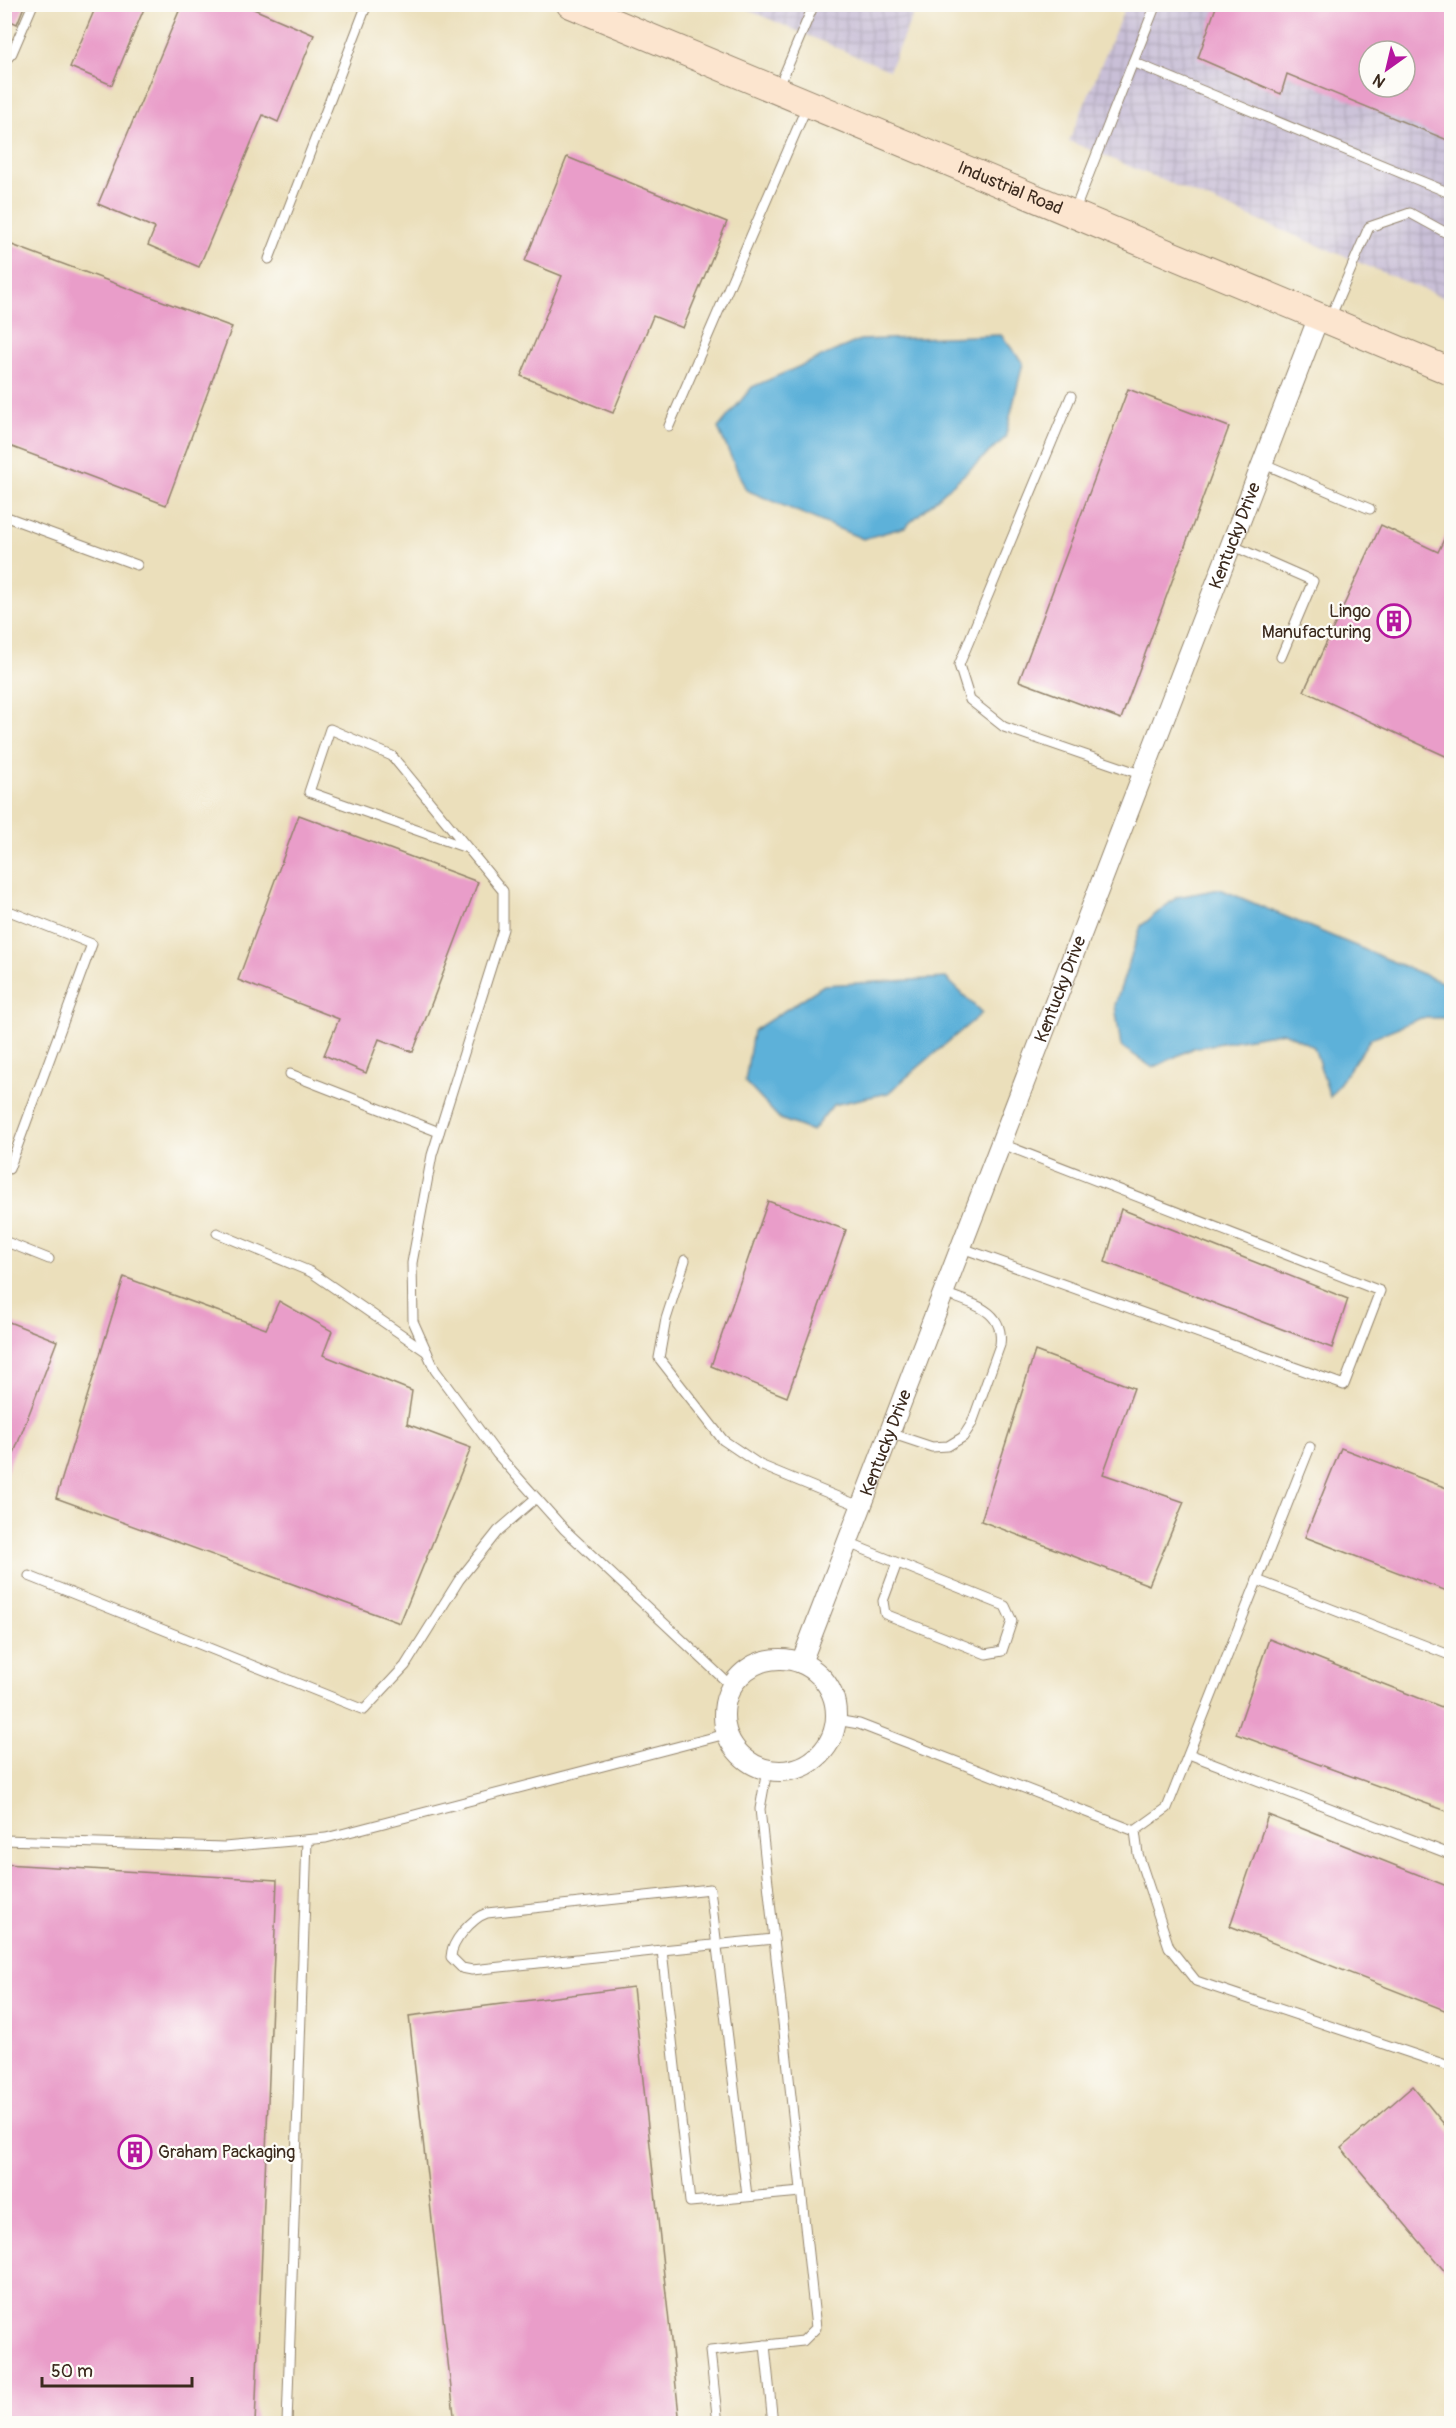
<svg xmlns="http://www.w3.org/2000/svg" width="1456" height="2428" font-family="Pangolin,sans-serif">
	<defs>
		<pattern id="industrial-grid" width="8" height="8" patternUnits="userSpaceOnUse" patternTransform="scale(1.5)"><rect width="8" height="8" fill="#c9bfd7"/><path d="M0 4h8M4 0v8" fill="none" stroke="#aea4b8"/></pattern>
	</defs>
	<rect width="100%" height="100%" fill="#fdfcf7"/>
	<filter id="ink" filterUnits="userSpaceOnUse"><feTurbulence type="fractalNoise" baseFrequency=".0167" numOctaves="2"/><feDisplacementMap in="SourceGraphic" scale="12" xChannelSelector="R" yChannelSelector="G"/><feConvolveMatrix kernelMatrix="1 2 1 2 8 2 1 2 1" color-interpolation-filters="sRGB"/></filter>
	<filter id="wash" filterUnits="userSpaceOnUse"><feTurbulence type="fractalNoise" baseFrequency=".008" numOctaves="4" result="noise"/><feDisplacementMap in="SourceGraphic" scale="24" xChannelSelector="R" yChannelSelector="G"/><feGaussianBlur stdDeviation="1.35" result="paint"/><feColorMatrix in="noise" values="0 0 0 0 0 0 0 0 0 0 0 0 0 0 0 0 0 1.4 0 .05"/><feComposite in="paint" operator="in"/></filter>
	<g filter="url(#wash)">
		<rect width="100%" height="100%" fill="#ebdfbb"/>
		<g fill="url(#industrial-grid)" fill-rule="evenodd">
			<polygon points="736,5 917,5 889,70"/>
			<path d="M1126,5H1451V301L1069,141ZM1369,51H1405V87H1369Z"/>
		</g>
		<g fill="#5db1d9" stroke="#4c6e7c" stroke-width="1.5">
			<polygon points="1001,335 1023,363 1005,438 905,527 863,539 746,490 718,428 752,387 860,340"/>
			<polygon points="1220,889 1451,986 1451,1018 1421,1018 1371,1038 1330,1097 1314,1047 1284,1032 1193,1048 1153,1068 1121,1046 1115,1005 1141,926 1177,897"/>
			<polygon points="946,978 982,1013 888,1093 833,1105 812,1131 780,1119 745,1082 753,1031 824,985"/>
		</g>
		<g id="blocks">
			<g fill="#e99dc9" fill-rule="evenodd">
				<polygon points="4,4 25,4 17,24 4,18"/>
				<polygon points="97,4 146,4 112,85 70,67"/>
				<polygon points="182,4 242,4 314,35 278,122 263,115 199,267 148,245 155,228 98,204"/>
				<path d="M1217,4H1452V142L1287,74L1281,94L1198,58ZM1369,51H1405V87H1369Z"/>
				<polygon points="567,157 727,222 683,328 653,316 613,413 521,376 562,276 525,261"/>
				<polygon points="4,242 232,327 166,505 4,444"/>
				<polygon points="1128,389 1229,427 1121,719 1019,681"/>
				<polygon points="1452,522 1452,759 1304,691 1381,525 1438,552"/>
				<polygon points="299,815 478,882 413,1052 379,1039 366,1073 324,1055 339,1019 238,980"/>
				<polygon points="768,1201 846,1230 787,1397 711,1366"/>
				<polygon points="1121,1209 1348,1299 1332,1348 1105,1262"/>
				<polygon points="124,1277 266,1329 279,1301 332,1331 323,1355 412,1391 407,1424 471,1448 400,1623 56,1498"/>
				<polygon points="4,1320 57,1341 6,1474 4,1474"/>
				<polygon points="1035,1351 1134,1388 1103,1474 1184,1502 1149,1585 981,1521"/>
				<polygon points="1341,1448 1452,1490 1452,1593 1305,1537"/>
				<polygon points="1269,1639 1452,1711 1452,1813 1236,1734"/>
				<polygon points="1268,1815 1452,1888 1452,2013 1230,1926"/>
				<polygon points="4,1864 277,1880 255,2424 4,2424"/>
				<polygon points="633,1987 680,2424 455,2424 409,2016"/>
				<polygon points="1413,2086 1452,2134 1452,2280 1341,2148"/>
			</g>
		</g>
	</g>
	<g filter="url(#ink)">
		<use href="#blocks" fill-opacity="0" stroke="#93846c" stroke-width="1.5"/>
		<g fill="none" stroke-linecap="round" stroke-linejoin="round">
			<g stroke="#93846c" stroke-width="11">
				<g id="lane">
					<polyline points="4,62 12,53 33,4"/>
					<polyline points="1133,62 1156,4"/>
					<polyline points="778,89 814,4"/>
					<polyline points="1074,212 1133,62 1452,194"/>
					<polyline points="269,259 367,4"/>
					<polyline points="1330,318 1369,227 1410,213 1452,236"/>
					<polyline points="1071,396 959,665 970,700 1004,727 1143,775"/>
					<polyline points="669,426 807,106"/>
					<polyline points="1262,463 1370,509"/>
					<polyline points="4,516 137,565"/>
					<polyline points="1231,545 1313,581 1281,657"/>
					<polyline points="467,848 309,792 330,729 392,756 503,891 503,929 432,1155 412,1263 413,1321 435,1370 497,1454 565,1530 731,1686"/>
					<polyline points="4,909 92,944 9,1169 4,1167"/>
					<polyline points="290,1074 439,1132"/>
					<polyline points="217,1233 311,1272 427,1352"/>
					<polyline points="4,1241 49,1259"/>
					<polyline points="962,1248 1344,1385 1380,1291 1002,1144"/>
					<polyline points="685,1260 666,1319 659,1358 723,1440 760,1465 862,1507"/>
					<path d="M890,1433L932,1447L948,1446L963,1437L972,1423L1000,1345C1005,1309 971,1304 944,1293"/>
					<polyline points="848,1543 1005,1606 1012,1621 1002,1651 986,1654 885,1614 883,1601 897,1563"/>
					<polyline points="29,1576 364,1710 405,1666 459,1580 498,1531 536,1498"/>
					<polyline points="1257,1580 1452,1656"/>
					<polyline points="836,1720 859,1724 1135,1831 1138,1854 1169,1947 1196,1981 1452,2067"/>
					<polyline points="1189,1754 1452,1855"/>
					<polyline points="1135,1831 1167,1808 1310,1447"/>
					<polyline points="4,1840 224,1847 326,1838 726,1734"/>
					<polyline points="662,1950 774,1939"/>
					<path d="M747,2196L710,1889L487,1913C472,1918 451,1942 451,1957L462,1968L472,1970L662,1950L690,2202L801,2192"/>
					<polyline points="765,2345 773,2424"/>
					<polyline points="287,2424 307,1840"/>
					<polyline points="718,2424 710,2351 803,2341 816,2328 760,1809 767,1770"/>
				</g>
			</g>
			<g stroke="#93846c" stroke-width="22">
				<g id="street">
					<circle cx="780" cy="1715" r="56"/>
					<path id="s1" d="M801,1663L1319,316"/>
				</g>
			</g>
			<g stroke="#93846c" stroke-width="29">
				<g id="secondary">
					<path id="s2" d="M570,4L1452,372"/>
				</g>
			</g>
			<use href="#lane" stroke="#fff" stroke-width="9"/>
			<use href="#street" stroke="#fff" stroke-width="20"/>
			<use href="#secondary" stroke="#fce5cf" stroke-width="27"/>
		</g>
	</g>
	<defs>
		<g id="building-ring" transform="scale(1.725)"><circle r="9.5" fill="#fdfcf7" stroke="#b5179e" stroke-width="1.5"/><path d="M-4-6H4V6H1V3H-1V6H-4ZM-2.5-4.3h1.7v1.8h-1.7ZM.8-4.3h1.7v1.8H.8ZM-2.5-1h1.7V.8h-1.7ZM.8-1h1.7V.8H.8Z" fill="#b5179e"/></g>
	</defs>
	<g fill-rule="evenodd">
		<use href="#building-ring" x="1394" y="621"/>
		<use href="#building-ring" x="135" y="2152"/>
	</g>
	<g text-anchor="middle" stroke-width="4.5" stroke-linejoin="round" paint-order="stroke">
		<g font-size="18" fill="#3b2a1e" stroke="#fdfcf7">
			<text dy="6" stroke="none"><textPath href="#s2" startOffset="477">Industrial Road</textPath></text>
			<text dy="6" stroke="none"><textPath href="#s1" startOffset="1208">Kentucky Drive</textPath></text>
			<text dy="6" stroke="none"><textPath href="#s1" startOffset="722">Kentucky Drive</textPath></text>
			<text dy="6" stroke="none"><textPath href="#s1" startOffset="236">Kentucky Drive</textPath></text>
		</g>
		<g font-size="18" fill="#3b2a1e" stroke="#fdfcf7" text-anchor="end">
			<text x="1371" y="617">Lingo<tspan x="1371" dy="21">Manufacturing</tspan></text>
			<text x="158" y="2158" text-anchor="start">Graham Packaging</text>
		</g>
	</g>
	<rect width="1456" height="2428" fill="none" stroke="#fdfcf7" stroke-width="24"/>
	<g transform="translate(1387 69) rotate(214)"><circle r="28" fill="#fdfcf7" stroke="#afa8a0" stroke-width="1.5"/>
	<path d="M0-4.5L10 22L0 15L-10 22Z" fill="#b5179e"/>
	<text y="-9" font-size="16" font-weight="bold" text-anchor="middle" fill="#3b2a1e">N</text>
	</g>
	<path d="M42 2377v9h150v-9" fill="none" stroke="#3b2a1e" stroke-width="3"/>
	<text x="51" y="2377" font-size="18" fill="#3b2a1e" stroke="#fdfcf7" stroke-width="4.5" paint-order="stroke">50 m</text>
</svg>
